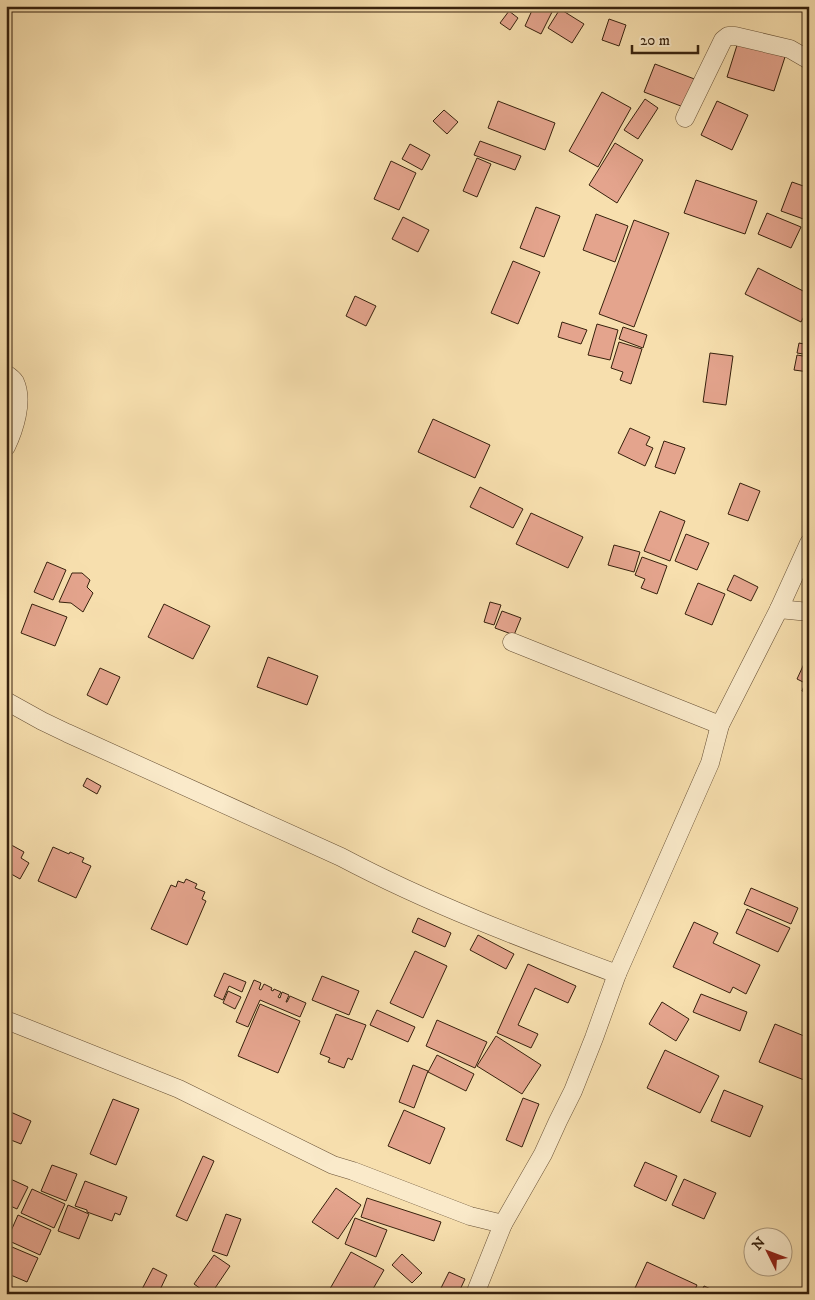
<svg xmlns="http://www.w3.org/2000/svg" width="815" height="1300" font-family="'IM FELL DW Pica',serif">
	<rect width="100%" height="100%" fill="#f7dfae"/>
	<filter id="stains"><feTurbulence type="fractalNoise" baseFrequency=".004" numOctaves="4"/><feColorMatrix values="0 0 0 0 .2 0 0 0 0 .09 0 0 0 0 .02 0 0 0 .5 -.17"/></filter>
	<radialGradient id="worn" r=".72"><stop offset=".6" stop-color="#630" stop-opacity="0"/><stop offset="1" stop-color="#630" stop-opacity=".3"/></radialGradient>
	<g fill="#e4a48d" stroke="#37210d">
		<polygon points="534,6 550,6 554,8 541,34 525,26"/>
		<polygon points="560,9 584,24 572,43 548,28"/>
		<polygon points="509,11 518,18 510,30 500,23"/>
		<polygon points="609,19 626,25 619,46 602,40"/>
		<polygon points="738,42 785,57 774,91 727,77"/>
		<polygon points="655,64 697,80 686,108 644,92"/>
		<polygon points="602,92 631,108 598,167 569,151"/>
		<polygon points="645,99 658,108 638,139 624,130"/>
		<polygon points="498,101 555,123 545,150 488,128"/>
		<polygon points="717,101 748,115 732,150 701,135"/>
		<polygon points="444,110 458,122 447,134 433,121"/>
		<polygon points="480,141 521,156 515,170 474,155"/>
		<polygon points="615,143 643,160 617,203 589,185"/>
		<polygon points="410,144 430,155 422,170 402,159"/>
		<polygon points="477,158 491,164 477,197 463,191"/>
		<polygon points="391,161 416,173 399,210 374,199"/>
		<polygon points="696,180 757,201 745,234 684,213"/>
		<polygon points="792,182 809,188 809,221 781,211"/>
		<polygon points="536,207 560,216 544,257 520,248"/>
		<polygon points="767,213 801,227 791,248 758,234"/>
		<polygon points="596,214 628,226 615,262 583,250"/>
		<polygon points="403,217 429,230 418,252 392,239"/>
		<polygon points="634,220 669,233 634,327 599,314"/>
		<polygon points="513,261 540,272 518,324 491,313"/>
		<polygon points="758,268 809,294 809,307 801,322 745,294"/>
		<polygon points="355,296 376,306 366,326 346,316"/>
		<polygon points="562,322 587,330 581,344 558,337"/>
		<polygon points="597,324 618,330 610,360 588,355"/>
		<polygon points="623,327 647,335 643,348 619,339"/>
		<polygon points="619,342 642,349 631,384 620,380 623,372 611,368"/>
		<polygon points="799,343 809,345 809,355 797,353"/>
		<polygon points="710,353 733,356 726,405 703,402"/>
		<polygon points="797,355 809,357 809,372 794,370"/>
		<polygon points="433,419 490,445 475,478 418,452"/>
		<polygon points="630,428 650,437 646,445 653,448 645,466 618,453"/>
		<polygon points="664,441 685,448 675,474 655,467"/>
		<polygon points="740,483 760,491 748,521 728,514"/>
		<polygon points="480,487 523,509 513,528 470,507"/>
		<polygon points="660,511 685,521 670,561 644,551"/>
		<polygon points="531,513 583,537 568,568 516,544"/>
		<polygon points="686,534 709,543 697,570 675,561"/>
		<polygon points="614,545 640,552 634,572 608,565"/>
		<polygon points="642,557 667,566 657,594 641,588 645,579 635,575"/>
		<polygon points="47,562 66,570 53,600 34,592"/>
		<polygon points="72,573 82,573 90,580 87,587 93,593 83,612 71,603 59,602"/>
		<polygon points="734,575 758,587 751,601 727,590"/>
		<polygon points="698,583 725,594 712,625 685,614"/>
		<polygon points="490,602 501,605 494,625 484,622"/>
		<polygon points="32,604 67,617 55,646 21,633"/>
		<polygon points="164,604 210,626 193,659 148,637"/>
		<polygon points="502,611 521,618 514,635 495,628"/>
		<polygon points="809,653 809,694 802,691 805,683 797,679"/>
		<polygon points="268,657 318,676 307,705 257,687"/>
		<polygon points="100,668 120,677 107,705 87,695"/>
		<polygon points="87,778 101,786 97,794 83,786"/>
		<polygon points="6,842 24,852 21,858 29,863 20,879 6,871"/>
		<polygon points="53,847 69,854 70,852 84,858 82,862 91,866 76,898 38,881"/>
		<polygon points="186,879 197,884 195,888 205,892 202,899 206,901 187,945 151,929 171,885 176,887 178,881 184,883"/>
		<polygon points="751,888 798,908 791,924 744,904"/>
		<polygon points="747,909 790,928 778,952 736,933"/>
		<polygon points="418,918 451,933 445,947 412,932"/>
		<polygon points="694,922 718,933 713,943 760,965 746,994 733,987 730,993 673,967"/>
		<polygon points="478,935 514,954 506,969 470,950"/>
		<polygon points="415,951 447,966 423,1018 390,1003"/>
		<polygon points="528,964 576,986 568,1003 535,988 518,1025 538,1034 531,1048 497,1033"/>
		<polygon points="224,973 246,982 242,992 229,986 223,1000 214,996"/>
		<polygon points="322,976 359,991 349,1015 312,1000"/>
		<polygon points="254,980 261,983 259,989 261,990 264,984 272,988 271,990 273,991 274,989 281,992 278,997 280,998 282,992 289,995 286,1002 287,1002 290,996 306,1003 300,1017 260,1000 248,1027 236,1022"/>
		<polygon points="228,991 241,997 235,1009 223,1003"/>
		<polygon points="701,994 747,1012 740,1031 693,1012"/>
		<polygon points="662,1002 689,1019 676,1041 649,1024"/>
		<polygon points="260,1004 300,1021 278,1073 238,1056"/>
		<polygon points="377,1010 415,1027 408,1042 370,1025"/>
		<polygon points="336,1014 366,1025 352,1060 348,1058 344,1068 328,1062 330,1058 320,1054"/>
		<polygon points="437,1020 487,1042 475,1068 426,1046"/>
		<polygon points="775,1024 809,1038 809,1082 759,1062"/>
		<polygon points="496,1036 541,1065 522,1094 477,1066"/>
		<polygon points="665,1050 719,1076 700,1113 647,1088"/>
		<polygon points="437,1055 474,1074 466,1091 428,1072"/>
		<polygon points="413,1065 428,1071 414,1108 399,1102"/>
		<polygon points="724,1090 763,1106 750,1137 711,1121"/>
		<polygon points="523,1098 539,1104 522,1147 506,1140"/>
		<polygon points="113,1099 139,1109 116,1165 90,1154"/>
		<polygon points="6,1110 31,1121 21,1144 6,1138"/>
		<polygon points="404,1110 445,1128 430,1164 388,1146"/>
		<polygon points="203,1156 214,1161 187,1221 176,1216"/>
		<polygon points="645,1162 677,1176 666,1201 634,1186"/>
		<polygon points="52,1165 77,1174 66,1201 41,1191"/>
		<polygon points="6,1177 28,1187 17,1209 6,1204"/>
		<polygon points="684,1179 716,1193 704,1219 672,1205"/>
		<polygon points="85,1181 127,1197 120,1215 115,1213 112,1221 87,1212 87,1210 75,1206"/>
		<polygon points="336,1188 361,1205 338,1239 312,1222"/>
		<polygon points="32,1189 65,1204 54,1228 21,1213"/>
		<polygon points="367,1198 441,1222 434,1241 361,1217"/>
		<polygon points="68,1205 89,1214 79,1239 58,1231"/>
		<polygon points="226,1214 241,1219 227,1256 212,1251"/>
		<polygon points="18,1215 51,1230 40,1255 7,1240"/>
		<polygon points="355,1218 387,1230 376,1257 345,1244"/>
		<polygon points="12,1247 38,1258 27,1282 6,1273 6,1260"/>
		<polygon points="351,1252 384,1270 370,1294 327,1294"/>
		<polygon points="402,1254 422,1273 412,1283 392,1265"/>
		<polygon points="214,1255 230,1266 211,1294 208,1294 194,1284"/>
		<polygon points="647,1262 697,1285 693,1294 647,1294 635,1288"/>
		<polygon points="153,1268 167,1275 158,1294 142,1294 140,1293"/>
		<polygon points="449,1272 465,1279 458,1294 438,1294"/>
		<polygon points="704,1286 722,1294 700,1294"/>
	</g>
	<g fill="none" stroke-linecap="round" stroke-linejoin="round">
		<g stroke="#675035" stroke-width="19">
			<g id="street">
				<polyline points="685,118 723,40 728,36 735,36 790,49 809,60"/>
				<path d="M6,374C9,376 13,379 15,382C24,401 14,430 6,447"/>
				<polyline points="779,609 809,612"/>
				<polyline points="512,642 720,725"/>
				<path d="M6,701L42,721L67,733L341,857C430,904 523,939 617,974"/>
				<polyline points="6,1020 179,1089 333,1165 353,1171 470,1216 503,1224 543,1154 558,1121 573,1091 594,1038 617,974 710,763 720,725 779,609 809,543"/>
				<polyline points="475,1294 503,1224"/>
			</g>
		</g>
		<use href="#street" stroke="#faeaca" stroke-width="18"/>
	</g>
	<rect width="815" height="1300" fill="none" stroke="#f7dfae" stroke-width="25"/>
	<rect x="8" y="8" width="800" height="1285" fill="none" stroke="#37210d" stroke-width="2.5"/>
	<rect x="12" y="12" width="790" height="1275" fill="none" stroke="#37210d"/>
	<g transform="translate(768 1252) rotate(312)"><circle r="24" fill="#faeaca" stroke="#ac9a7e"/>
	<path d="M0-4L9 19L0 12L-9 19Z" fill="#8f2418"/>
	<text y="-8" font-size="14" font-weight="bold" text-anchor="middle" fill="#37210d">N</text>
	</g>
	<path d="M632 45v8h66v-8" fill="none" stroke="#37210d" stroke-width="2.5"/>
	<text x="640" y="45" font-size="15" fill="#37210d" stroke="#faeaca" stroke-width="4" paint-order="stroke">20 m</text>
	<rect width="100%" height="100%" filter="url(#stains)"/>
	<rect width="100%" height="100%" fill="url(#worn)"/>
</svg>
